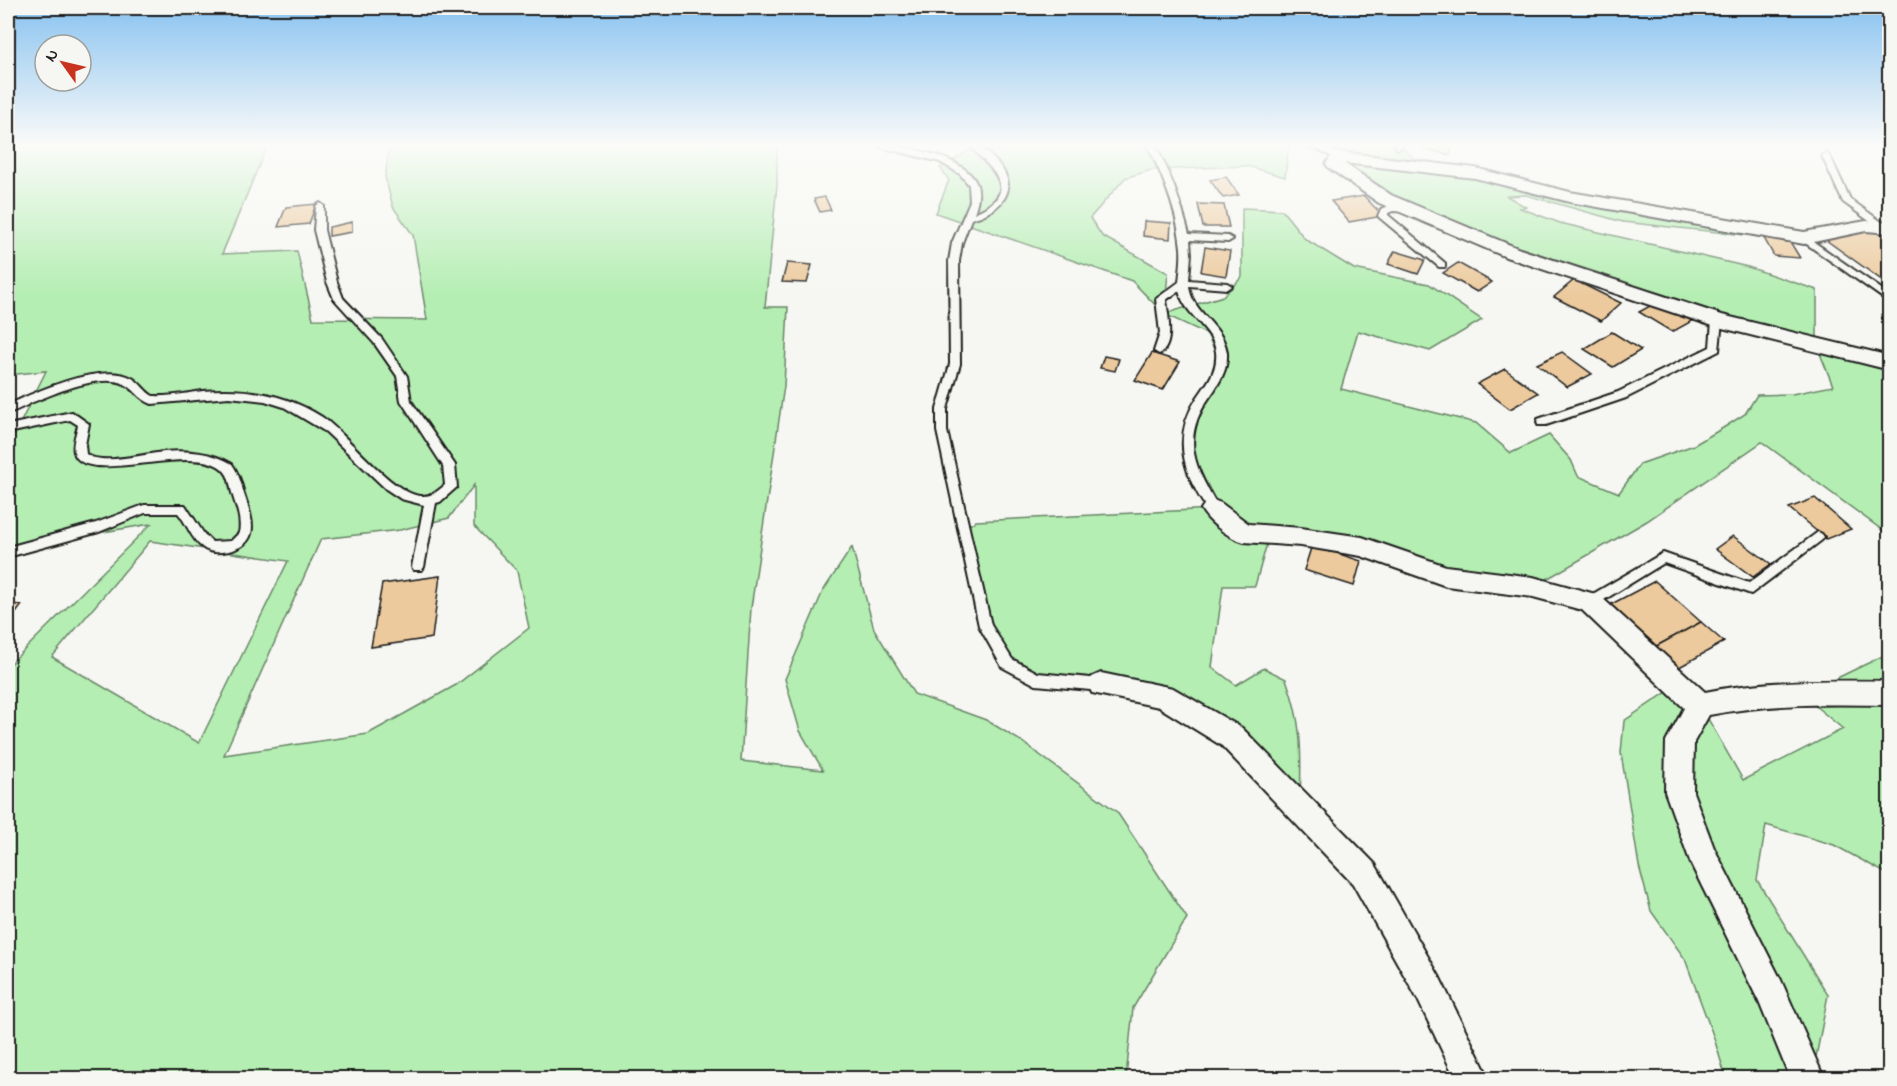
<svg xmlns="http://www.w3.org/2000/svg" width="1897" height="1086" font-family="'Indie Flower',sans-serif">
	<rect width="100%" height="100%" fill="#f6f6f2"/>
	<filter id="ink" filterUnits="userSpaceOnUse"><feTurbulence type="fractalNoise" baseFrequency=".0167" numOctaves="2"/><feDisplacementMap in="SourceGraphic" scale="12" xChannelSelector="R" yChannelSelector="G"/><feConvolveMatrix kernelMatrix="1 2 1 2 8 2 1 2 1" color-interpolation-filters="sRGB"/></filter>
	<g filter="url(#ink)">
		<g fill="#b4eeb2" stroke="#688567" stroke-width="1.5" fill-rule="evenodd">
			<path d="M8,144H268L222,254L297,251L313,319L427,320L413,235L393,207L385,177L389,149L393,144H777V185L765,307H788L784,386L751,608L741,761L823,770L800,731L785,679L823,591L852,547L874,629L914,694L986,720L1021,741L1117,812L1187,918L1133,1008L1126,1078H8V666L151,524L8,548V448L46,371L8,375ZM474,485V526L517,571L529,628L456,685L368,734L224,755L321,539L400,530L449,518ZM150,541L288,561L199,743L52,657Z"/>
			<path d="M981,144H1289L1285,177L1247,166L1151,170L1125,178L1090,218L1102,236L1168,273L1164,314L1223,296L1242,277V208L1282,210L1305,239L1354,269L1429,284L1482,320L1430,351L1358,331L1341,389L1476,423L1511,453L1549,435L1571,460L1578,476L1619,493L1640,464L1694,445L1723,428L1745,414L1757,395L1792,394L1833,386L1817,346L1562,271L1352,178L1339,157L1291,144H1398L1422,165L1743,226L1744,235L1623,222L1526,195L1507,196L1526,207L1520,208L1560,223L1748,267L1817,290V346L1889,363V535L1762,442L1647,521L1533,587L1362,547L1269,536L1255,586H1223L1212,667L1236,685L1264,668L1286,679C1304,728 1301,756 1300,807L1165,696L1036,679L1007,663L985,626L964,528L976,521L1213,509L1193,464V424L1214,389L1217,356L1207,334L1164,314L1132,281L936,213L949,180L940,168Z"/>
			<polygon points="1889,653 1889,875 1834,845 1766,825 1757,880 1828,995 1812,1078 1726,1078 1714,1038 1685,959 1651,911 1639,866 1621,753 1624,721 1679,684 1700,705 1743,780 1843,729 1802,695"/>
		</g>
		<g fill="#ecca9d" stroke="#1c1c1c" stroke-width="1.5">
			<polygon points="1425,144 1454,144 1449,155 1423,148"/>
			<polygon points="1226,177 1239,195 1223,198 1210,180"/>
			<polygon points="1364,196 1383,216 1349,222 1331,201"/>
			<polygon points="825,197 831,210 820,212 814,199"/>
			<polygon points="316,204 309,224 278,227 286,207"/>
			<polygon points="1198,204 1224,205 1229,227 1203,227"/>
			<polygon points="1144,221 1171,223 1170,239 1143,236"/>
			<polygon points="352,222 352,232 329,236 329,227"/>
			<polygon points="1873,229 1890,240 1890,286 1826,240"/>
			<polygon points="1764,238 1789,240 1800,258 1774,256"/>
			<polygon points="1205,247 1230,251 1226,276 1201,272"/>
			<polygon points="1395,251 1425,260 1418,274 1388,264"/>
			<polygon points="787,263 812,265 807,283 782,282"/>
			<polygon points="1458,263 1492,282 1477,292 1443,273"/>
			<polygon points="1574,280 1621,303 1601,321 1554,297"/>
			<polygon points="1659,301 1692,321 1672,332 1639,312"/>
			<polygon points="1612,332 1641,350 1613,367 1584,349"/>
			<polygon points="1562,352 1592,374 1567,387 1537,364"/>
			<polygon points="1152,353 1180,362 1163,390 1135,380"/>
			<polygon points="1104,356 1119,359 1115,371 1100,368"/>
			<polygon points="1505,369 1538,393 1510,409 1477,384"/>
			<polygon points="1815,498 1851,529 1826,539 1789,508"/>
			<polygon points="1733,536 1771,564 1753,577 1715,549"/>
			<polygon points="1312,545 1361,561 1354,586 1304,570"/>
			<polygon points="440,576 432,638 371,647 382,584"/>
			<polygon points="1655,581 1701,622 1651,649 1606,607"/>
			<polygon points="8,604 22,605 8,624"/>
			<polygon points="1701,622 1724,642 1674,670 1651,649"/>
		</g>
		<g fill="none" stroke-linecap="round" stroke-linejoin="round">
			<g stroke="#1c1c1c" stroke-width="4">
				<g id="lane">
					<path d="M868,144C896,144 967,155 977,185C980,195 977,204 974,213C1025,192 990,168 968,144H977C987,153 998,161 1004,172C1018,197 992,214 971,219L962,243L959,261L960,364L947,409V431L991,625L1012,659L1038,673L1101,679L1106,681L1108,685L1106,689L1101,691L1036,685L1002,667L979,626L937,431V409L950,364L949,261L952,243L970,201L969,185L960,174L940,162Z"/>
					<path d="M1147,144H1155C1170,173 1181,203 1189,234L1228,236L1233,239L1228,242L1190,240L1191,254L1189,280L1227,283L1232,286L1227,289L1189,286C1192,314 1224,325 1227,353C1228,369 1220,382 1211,395C1179,439 1195,467 1219,509L1213,513L1209,512C1184,475 1171,438 1197,398C1207,383 1218,371 1216,352C1214,329 1185,316 1179,291L1166,300C1168,315 1175,347 1159,354L1154,351L1160,333L1156,299L1179,282C1180,271 1182,260 1181,248C1178,213 1163,176 1147,144Z"/>
					<polygon points="1309,144 1320,144 1343,157 1336,159"/>
					<polygon points="1396,144 1404,144 1399,149 1396,148"/>
					<polygon points="1826,153 1830,156 1850,199 1890,228 1890,236 1843,202 1822,156"/>
					<path d="M320,203L324,206V230L337,282L343,298L382,339L407,376L411,401L455,465L457,487L440,502L436,503L424,567L422,570H414L412,567L424,505L401,499L386,489L326,432L284,407L265,401L229,397L152,404C139,400 134,387 122,383C99,374 55,393 33,402C25,406 16,411 8,413V405C37,391 101,362 132,378C141,383 145,392 153,396C170,397 187,393 203,391C246,387 286,394 322,417C348,435 392,494 421,496C431,497 438,491 445,485L443,466L401,401L397,376L374,343L334,299L327,282L314,230L316,206Z"/>
					<polygon points="1392,205 1408,208 1408,212 1393,211 1388,213 1388,215 1445,263 1445,267 1439,267 1380,218 1378,216 1381,209"/>
					<polygon points="1804,235 1890,295 1890,303 1801,240 1799,238"/>
					<polygon points="1717,317 1722,320 1719,351 1626,398 1546,425 1538,425 1537,422 1538,419 1618,392 1710,347 1712,320"/>
					<path d="M72,412L89,424L85,445L86,454C102,466 143,454 164,452C185,450 213,452 232,464C239,474 241,483 244,494C252,518 262,543 229,551C220,553 209,553 202,547C191,539 187,523 178,513H145L99,532L8,557V547L96,523L144,505H185L204,534L212,542L231,541L239,533C242,519 236,507 232,493C230,486 230,478 225,472C201,439 83,489 74,452C72,444 76,434 78,425L70,420L8,433V425Z"/>
					<polygon points="1818,532 1822,534 1824,537 1822,540 1751,594 1664,563 1594,606 1590,607 1586,606 1584,602 1586,598 1663,553 1749,583"/>
				</g>
			</g>
			<g stroke="#1c1c1c" stroke-width="4">
				<g id="street">
					<polygon points="1339,152 1475,168 1570,192 1804,232 1866,221 1890,222 1890,233 1866,231 1804,244 1570,202 1475,178 1344,163 1391,195 1520,249 1722,315 1890,356 1890,370 1710,325 1506,257 1379,203 1329,168 1326,164 1333,153"/>
					<path d="M1213,500L1221,503L1249,524L1301,528L1362,537L1446,566L1533,577L1599,595L1705,692C1766,680 1827,680 1890,681V705C1829,704 1768,703 1709,715L1694,742L1693,792L1714,848L1781,980L1824,1078H1790L1759,1002L1691,864L1665,792L1666,741L1684,708L1582,610L1533,597L1446,586L1361,556L1301,546L1244,542C1229,538 1209,523 1201,509L1205,503Z"/>
					<polygon points="1101,673 1173,688 1242,728 1375,864 1439,976 1489,1078 1455,1078 1417,998 1353,884 1222,746 1159,707 1092,693 1088,685 1092,677"/>
				</g>
			</g>
			<use href="#lane" fill="#f6f6f2" fill-rule="evenodd"/>
			<use href="#street" fill="#f6f6f2" fill-rule="evenodd"/>
		</g>
	</g>
	<linearGradient id="sky" x2="0" y2="1"><stop stop-color="#88c2f0"/><stop offset="0.49" stop-color="#fbfbf9"/><stop offset="1" stop-color="#fbfbf9" stop-opacity="0"/></linearGradient>
	<rect width="1897" height="296" fill="url(#sky)"/>
	<rect width="1897" height="1086" fill="none" stroke="#f6f6f2" stroke-width="30"/>
	<rect x="15" y="15" width="1867" height="1056" fill="none" stroke="#1c1c1c" stroke-width="2" filter="url(#ink)"/>
	<g transform="translate(63 63) rotate(304)"><circle r="28" fill="#f6f6f2" stroke="#9f9f9c" stroke-width="1.5"/>
	<path d="M0-4.5L10 22L0 15L-10 22Z" fill="#c8321e"/>
	<text y="-9" font-size="16" font-weight="bold" text-anchor="middle" fill="#1c1c1c">N</text>
	</g>
</svg>
